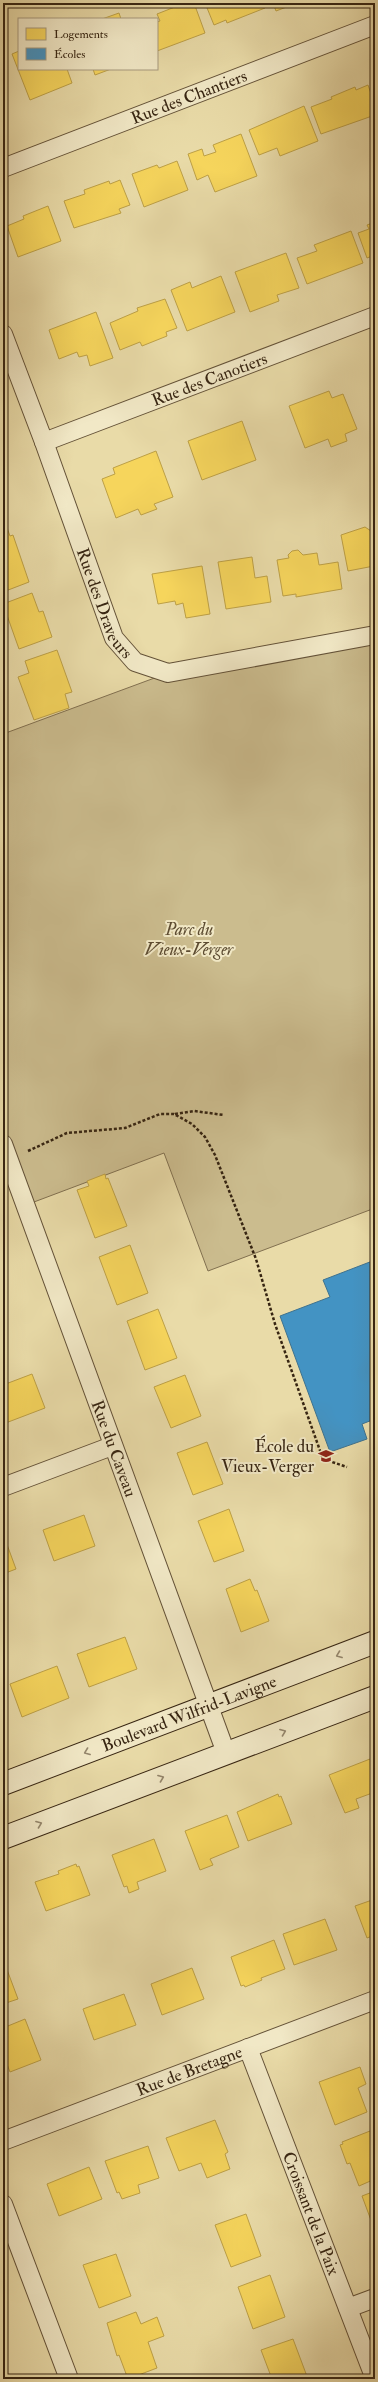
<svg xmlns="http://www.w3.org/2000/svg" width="378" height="2382" font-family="'IM FELL Double Pica',serif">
	<rect width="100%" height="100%" fill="#e9dba8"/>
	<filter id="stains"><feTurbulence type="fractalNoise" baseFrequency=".005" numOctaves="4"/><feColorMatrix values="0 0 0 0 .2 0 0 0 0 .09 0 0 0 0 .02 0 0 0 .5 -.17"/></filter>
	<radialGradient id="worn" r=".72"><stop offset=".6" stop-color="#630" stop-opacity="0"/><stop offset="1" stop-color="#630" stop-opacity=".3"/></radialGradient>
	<polygon fill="#cbbc8e" stroke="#817050" points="375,635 375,1208 208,1271 164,1153 26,1205 3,1144 3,734 168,673"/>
	<g fill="#f6d55c" stroke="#bda046">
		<polygon points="185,3 194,3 205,33 157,51 157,22 160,21 157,14"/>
		<polygon points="205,3 263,3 265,8 227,23 226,20 214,25"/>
		<polygon points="273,3 297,3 276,11"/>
		<polygon points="119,13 121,19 102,19"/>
		<polygon points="19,51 19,69 67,69 72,83 30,100 12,54"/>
		<polygon points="93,69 111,69 95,75"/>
		<polygon points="368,85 375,105 375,115 321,134 311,107 332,99 331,97 355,87 356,90"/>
		<polygon points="304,106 318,141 280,156 277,148 259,155 249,130"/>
		<polygon points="241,134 257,176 215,192 208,175 197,180 188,154 202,149 204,156 216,152 213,145"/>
		<polygon points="177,161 188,190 144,207 132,174 157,165 159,168"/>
		<polygon points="120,180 130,205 119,209 121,213 74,228 64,201 85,194 84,190 109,181 110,184"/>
		<polygon points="48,206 61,241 18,257 7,226 24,219 23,216"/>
		<polygon points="375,222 375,255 367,258 358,233 369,229 367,225"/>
		<polygon points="351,231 363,263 307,284 297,258 317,251 314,245"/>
		<polygon points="286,253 299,288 277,295 279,301 250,312 235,272"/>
		<polygon points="221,276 235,312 187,331 171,290 190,282 192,288"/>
		<polygon points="165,299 177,328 166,332 167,336 142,346 140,342 120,350 110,323 138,311 137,308"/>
		<polygon points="96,312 113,358 90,366 87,355 79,357 77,352 59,359 49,330"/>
		<polygon points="329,391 332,398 343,394 357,429 345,434 347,441 331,447 328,439 305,448 289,406"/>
		<polygon points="242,421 256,460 202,480 188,441"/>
		<polygon points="156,451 173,497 154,504 157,509 141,515 138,509 116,518 102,479 115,474 113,468"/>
		<polygon points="6,525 10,536 13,535 29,582 3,592 3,526"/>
		<polygon points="365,527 371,531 375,531 375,572 374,566 348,571 341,535"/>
		<polygon points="298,550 303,555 317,553 319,565 338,562 342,589 296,597 296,594 283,596 277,560 289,558 288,555 292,551"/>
		<polygon points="252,557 255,578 267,576 271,602 226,609 218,562"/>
		<polygon points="202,566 210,614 186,618 183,603 176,605 175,601 158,604 152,574"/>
		<polygon points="32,593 39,612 43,611 52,637 19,649 3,604"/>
		<polygon points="57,650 72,692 65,694 69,708 34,720 18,677 29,673 25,661"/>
		<polygon points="105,1174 106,1179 108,1178 127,1226 95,1238 77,1190 89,1186 87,1181"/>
		<polygon points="130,1245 148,1293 117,1305 99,1257"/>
		<polygon points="158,1309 177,1358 145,1370 127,1321"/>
		<polygon points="32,1374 45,1408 3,1424 3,1385"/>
		<polygon points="185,1375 201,1416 171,1428 154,1387"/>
		<polygon points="207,1442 223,1484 193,1495 177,1453"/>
		<polygon points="229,1509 244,1551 214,1562 198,1521"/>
		<polygon points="84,1515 95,1546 54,1561 43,1530"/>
		<polygon points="3,1539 5,1539 16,1569 3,1574"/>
		<polygon points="250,1579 255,1591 257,1590 269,1621 241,1632 226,1589"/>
		<polygon points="125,1637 137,1669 89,1687 77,1654"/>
		<polygon points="57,1666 69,1698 22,1717 10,1684"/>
		<polygon points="370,1759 375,1772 375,1792 356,1799 359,1808 345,1813 329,1775"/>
		<polygon points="278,1794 279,1797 281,1796 292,1824 248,1841 237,1812"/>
		<polygon points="227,1815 239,1847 210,1859 213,1865 200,1870 185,1831"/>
		<polygon points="154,1839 166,1871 137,1882 139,1889 129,1893 127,1886 124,1887 112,1855"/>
		<polygon points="76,1864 77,1867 79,1866 90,1895 46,1911 35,1882 59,1874 58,1871"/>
		<polygon points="375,1899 375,1935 367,1938 355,1906"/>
		<polygon points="325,1919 337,1950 294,1965 283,1934"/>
		<polygon points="274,1940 285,1969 261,1978 262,1980 245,1987 244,1985 241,1986 231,1957"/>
		<polygon points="3,1959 18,1999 3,2004"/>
		<polygon points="192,1968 204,1999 162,2015 151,1984"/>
		<polygon points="124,1994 136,2025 94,2040 83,2009"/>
		<polygon points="25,2019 41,2060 10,2072 3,2054 3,2028"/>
		<polygon points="360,2067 366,2084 358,2088 367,2112 335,2125 319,2082"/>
		<polygon points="215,2120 228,2152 225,2154 230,2169 207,2178 201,2163 179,2171 166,2138"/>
		<polygon points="370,2131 375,2145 375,2179 359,2186 350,2163 347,2164 340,2145 343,2144 342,2142"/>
		<polygon points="148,2146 159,2178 138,2185 140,2193 122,2199 119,2192 117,2193 105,2161"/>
		<polygon points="89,2167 102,2199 59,2216 47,2184"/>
		<polygon points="375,2191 375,2231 362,2196"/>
		<polygon points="246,2214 261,2256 231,2267 215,2225"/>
		<polygon points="116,2254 131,2296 99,2308 83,2265"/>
		<polygon points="270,2275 285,2317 253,2329 238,2287"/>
		<polygon points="136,2312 141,2324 157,2317 164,2336 148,2342 157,2368 128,2379 119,2355 117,2356 107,2323"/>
		<polygon points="293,2339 308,2379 272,2379 261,2350"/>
		<polygon points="167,2375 168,2379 155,2379"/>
	</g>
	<polygon fill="#4393c3" stroke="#3f728e" points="375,1260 375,1419 362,1424 367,1439 330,1452 280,1316 330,1297 323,1280"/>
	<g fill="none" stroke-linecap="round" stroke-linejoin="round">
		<g stroke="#645238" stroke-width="20">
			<g id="minor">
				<path id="s1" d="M3,168L375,25"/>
				<path id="s2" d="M3,334L44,442L114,638L135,662L168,673L375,635"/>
				<path id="s3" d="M44,442L375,316"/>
				<path id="s4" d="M3,1144L226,1753"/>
				<polyline points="3,1487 112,1446"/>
				<path id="s5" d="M248,2048L375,2379"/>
				<path id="s6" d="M3,2141L375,2000"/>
				<polyline points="3,2204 69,2379"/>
				<polyline points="348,2308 375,2298"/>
			</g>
		</g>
		<g stroke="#372512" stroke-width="24">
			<g id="secondary">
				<path id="s7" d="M3,1784L375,1642"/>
				<polyline points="3,1838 375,1697"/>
			</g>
		</g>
		<g stroke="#372512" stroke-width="2.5" stroke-dasharray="3 2" stroke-linecap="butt">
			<polyline points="175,1114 194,1111 224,1115"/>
			<polyline points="28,1151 67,1133 125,1128 160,1114 174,1114 192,1124 205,1137 215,1155 256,1259 275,1324 323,1459 347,1467"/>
		</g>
		<use href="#minor" stroke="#f1e8c6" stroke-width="18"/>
		<use href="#secondary" stroke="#f1e8c6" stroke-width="22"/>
	</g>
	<defs><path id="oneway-chevron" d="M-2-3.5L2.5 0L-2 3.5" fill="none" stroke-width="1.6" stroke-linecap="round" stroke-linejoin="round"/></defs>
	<g stroke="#94866c">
		<use href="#oneway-chevron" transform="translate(339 1655) rotate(159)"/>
		<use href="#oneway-chevron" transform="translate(283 1732) rotate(-21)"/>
		<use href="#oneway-chevron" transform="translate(87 1752) rotate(159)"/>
		<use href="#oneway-chevron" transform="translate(161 1778) rotate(-21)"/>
		<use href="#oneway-chevron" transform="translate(39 1824) rotate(-21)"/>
	</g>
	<defs>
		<g id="school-bare" transform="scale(1.2)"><path d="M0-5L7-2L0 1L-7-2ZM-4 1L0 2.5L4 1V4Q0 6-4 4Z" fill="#8f2418" stroke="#f1e8c6" stroke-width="2.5" paint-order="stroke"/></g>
	</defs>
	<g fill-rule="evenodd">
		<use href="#school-bare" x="326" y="1456"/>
	</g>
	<g text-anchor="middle" stroke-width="4" stroke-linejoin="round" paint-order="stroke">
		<g font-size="17" fill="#372512" stroke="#f1e8c6">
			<text dy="6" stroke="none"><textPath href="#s1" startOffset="199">Rue des Chantiers</textPath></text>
			<text dy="6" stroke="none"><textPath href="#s3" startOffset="177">Rue des Canotiers</textPath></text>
			<text dy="6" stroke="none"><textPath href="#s2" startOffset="288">Rue des Draveurs</textPath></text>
			<text dy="6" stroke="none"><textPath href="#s4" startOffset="324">Rue du Caveau</textPath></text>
			<text dy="6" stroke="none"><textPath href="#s7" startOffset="199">Boulevard Wilfrid-Lavigne</textPath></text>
			<text dy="6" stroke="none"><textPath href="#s6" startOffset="199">Rue de Bretagne</textPath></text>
			<text dy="6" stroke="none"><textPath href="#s5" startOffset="177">Croissant de la Paix</textPath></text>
		</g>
		<g font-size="17" font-style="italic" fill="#5c4b31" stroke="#f1e8c6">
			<text x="189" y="935">Parc du<tspan x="189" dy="20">Vieux-Verger</tspan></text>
		</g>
		<g font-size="17" fill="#372512" stroke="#f1e8c6" text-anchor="end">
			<text x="314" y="1452">École du<tspan x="314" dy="20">Vieux-Verger</tspan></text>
		</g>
	</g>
	<rect width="378" height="2382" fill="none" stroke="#e9dba8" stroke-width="16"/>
	<rect x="4" y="4" width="370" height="2374" fill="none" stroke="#372512" stroke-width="2"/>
	<rect x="8" y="8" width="362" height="2366" fill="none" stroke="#372512"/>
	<rect x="18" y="18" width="140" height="52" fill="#f1e8c6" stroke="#a79a7e"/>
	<rect x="26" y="28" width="20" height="12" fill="#f6d55c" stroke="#a79a7e"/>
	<text x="54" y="38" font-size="12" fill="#372512">Logements</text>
	<rect x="26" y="48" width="20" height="12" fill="#4393c3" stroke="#a79a7e"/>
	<text x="54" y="58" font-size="12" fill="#372512">Écoles</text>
	<rect width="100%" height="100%" filter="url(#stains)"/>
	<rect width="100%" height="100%" fill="url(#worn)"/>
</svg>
